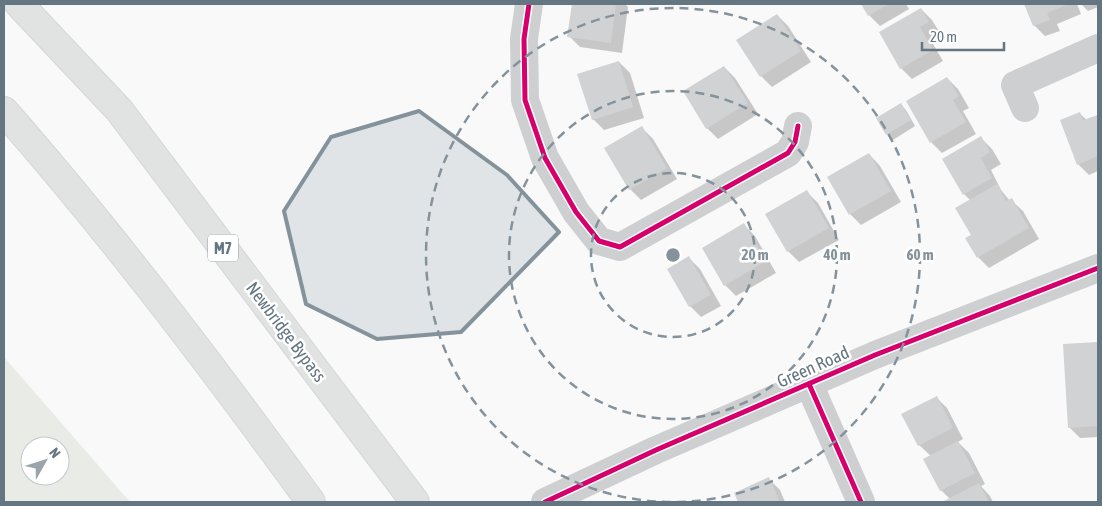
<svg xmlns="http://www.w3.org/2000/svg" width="1102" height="506" font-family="'Asap Condensed',sans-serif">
	<rect width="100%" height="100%" fill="#f9f9f9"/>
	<path fill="#e8ebe6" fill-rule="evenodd" d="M4,357L130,502H4ZM30,446H60V476H30Z"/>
	<g fill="#0003">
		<polygon points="574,4 625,4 628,7 622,53 580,47 569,36"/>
		<polygon points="862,4 906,4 909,9 880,26 869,15"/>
		<polygon points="1026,4 1077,4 1081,14 1057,24 1060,31 1045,36 1034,25"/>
		<polygon points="1081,4 1098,4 1098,7 1088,11"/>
		<polygon points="921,9 932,20 940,33 930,39 943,61 912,79 901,68"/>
		<polygon points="777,15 788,26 811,62 772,87 761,76"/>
		<polygon points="619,62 630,73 644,118 604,130 593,119"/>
		<polygon points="724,67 735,78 758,114 718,139 707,128"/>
		<polygon points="947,78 958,89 969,108 963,111 976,134 942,153 931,142 907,101"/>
		<polygon points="901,105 906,110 915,126 893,140 887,134"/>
		<polygon points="1080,114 1087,120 1098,116 1098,171 1089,175 1078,164"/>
		<polygon points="642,128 653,139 677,179 641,200 630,189"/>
		<polygon points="981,138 992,149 1001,164 991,170 1001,190 1010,201 1011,200 1023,211 1039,239 989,268 978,257 973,235 971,201 964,194"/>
		<polygon points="869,154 880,166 901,202 861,225 850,214"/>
		<polygon points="807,192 818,203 839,240 799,262 788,251"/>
		<polygon points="744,225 755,236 776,273 736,296 725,285"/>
		<polygon points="689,258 700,269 721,306 701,317 690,306"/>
		<polygon points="1098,344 1098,437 1080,438 1069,427 1065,345"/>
		<polygon points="936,397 947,408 963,439 958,442 969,453 985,484 981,486 990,496 993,502 946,502 950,499 941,490 931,456 919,445"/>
		<polygon points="769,479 780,490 785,502 740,502 736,493"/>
	</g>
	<g fill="#d0d2d3">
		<polygon points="572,4 616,4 611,43 567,37"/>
		<polygon points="861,4 889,4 868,16"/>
		<polygon points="1024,4 1069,4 1047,13 1050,20 1033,26"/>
		<polygon points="921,8 929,22 920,27 933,50 900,69 879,32"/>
		<polygon points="777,14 801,51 760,77 736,40"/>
		<polygon points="619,61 633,107 592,120 577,74"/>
		<polygon points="724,66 748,103 706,129 683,91"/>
		<polygon points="947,77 959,96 953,100 966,122 930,143 906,101"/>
		<polygon points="901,103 911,120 886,135 876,118"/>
		<polygon points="1080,112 1083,120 1098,115 1098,156 1077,165 1060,120"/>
		<polygon points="642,126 667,168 629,190 604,148"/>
		<polygon points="981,136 990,152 981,158 992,178 963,195 942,159"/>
		<polygon points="869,153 891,191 849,215 827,177"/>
		<polygon points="997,184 1006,201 1012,198 1029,228 977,258 965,238 971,235 955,208"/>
		<polygon points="807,190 829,228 787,252 765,214"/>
		<polygon points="744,223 766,261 724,286 702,248"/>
		<polygon points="689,256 711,295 689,307 667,269"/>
		<polygon points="1098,342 1098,426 1068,428 1063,344"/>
		<polygon points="937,396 953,428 918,446 901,414"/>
		<polygon points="958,441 975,473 940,491 923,459"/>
		<polygon points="769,477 780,502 738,502 734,493"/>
		<polygon points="979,483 989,502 942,502"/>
	</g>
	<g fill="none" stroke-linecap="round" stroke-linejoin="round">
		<g stroke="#d5d6d6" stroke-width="30">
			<g id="highway">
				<polyline points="19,4 119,110 415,502"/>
				<path d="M4,111C113,235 214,369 311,502"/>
			</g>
		</g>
		<g stroke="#cecfd0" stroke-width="28">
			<polyline points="529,4 524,39 525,100 545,158 576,212 599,241 620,247 788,153 795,142 798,126"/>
			<polyline points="1025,108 1015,85 1098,48"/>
			<polyline points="809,384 861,502"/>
			<polyline points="545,502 656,450 875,355 1098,268"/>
		</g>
		<use href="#highway" stroke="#e1e2e2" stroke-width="28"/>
		<g stroke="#fff" stroke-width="8">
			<g id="cycleway">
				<polyline points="529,4 524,39 525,100 545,158 576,212 599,241 620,247 788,153 795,142 798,126"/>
				<polyline points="809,384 861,502"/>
				<polyline points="545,502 656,450 875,355 1098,268"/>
			</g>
		</g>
		<use href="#cycleway" stroke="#d6006c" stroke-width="5"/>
	</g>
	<path fill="#84929c" fill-opacity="0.2" stroke="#84929c" stroke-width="4" stroke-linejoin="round" d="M419,111L507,175L559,232L461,332L377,339L306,304L284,211L331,137Z"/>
	<g fill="none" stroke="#84929c" stroke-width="2.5" stroke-dasharray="9 6">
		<circle cx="673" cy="255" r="82"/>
		<circle cx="673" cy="255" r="164"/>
		<circle cx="673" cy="255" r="247"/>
	</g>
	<g text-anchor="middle" stroke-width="5" stroke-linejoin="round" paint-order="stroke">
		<rect fill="#fff" stroke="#939fa8" stroke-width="1" x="208" y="234.5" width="30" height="27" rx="4"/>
		<g font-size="16" font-weight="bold" fill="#657683">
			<text x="223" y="254">M7</text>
		</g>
		<g font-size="18" fill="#657683" stroke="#fff">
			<text transform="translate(286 332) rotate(53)" y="6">Newbridge Bypass</text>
			<text transform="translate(813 367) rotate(-24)" y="6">Green Road</text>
		</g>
	</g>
	<circle cx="673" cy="255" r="8" fill="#84929c" stroke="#fff" stroke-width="2.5"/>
	<g font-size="15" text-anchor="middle" font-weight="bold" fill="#84929c" stroke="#fff" stroke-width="5" stroke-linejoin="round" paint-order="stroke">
		<text x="755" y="260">20 m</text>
		<text x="837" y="260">40 m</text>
		<text x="920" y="260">60 m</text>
	</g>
	<rect width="1102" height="506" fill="none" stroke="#657683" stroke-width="10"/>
	<g transform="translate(45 461) rotate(51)"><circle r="24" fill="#ffffff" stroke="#c1c8cd"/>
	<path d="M0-4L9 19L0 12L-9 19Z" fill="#99a4ac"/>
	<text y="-8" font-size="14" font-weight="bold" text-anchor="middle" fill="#657683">N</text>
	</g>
	<path d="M922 42v8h82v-8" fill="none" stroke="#657683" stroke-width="2.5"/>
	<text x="930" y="42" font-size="15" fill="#657683" stroke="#ffffff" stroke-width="4" paint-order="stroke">20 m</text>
</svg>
